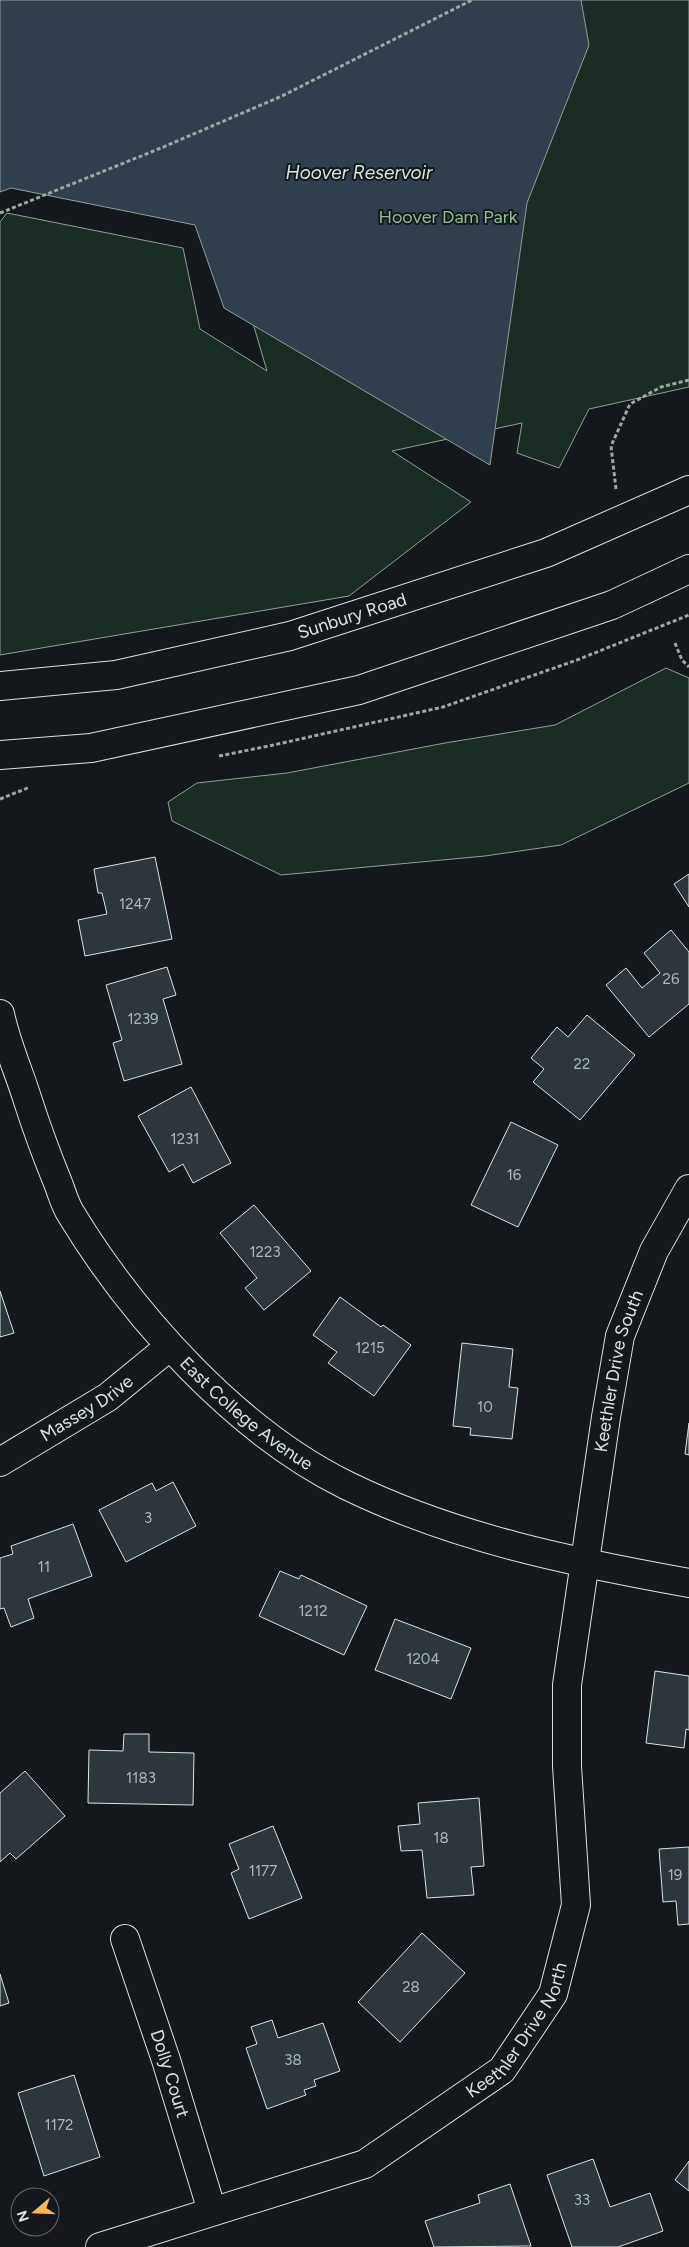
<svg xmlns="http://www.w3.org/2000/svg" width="689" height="2247" font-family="Figtree,sans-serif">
	<rect width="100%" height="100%" fill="#14181c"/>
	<g fill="#1a2d24" stroke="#939e99">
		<polygon points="158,0 689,0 689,387 589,409 559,468 517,453 522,423 392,451 471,502 349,596 0,655 0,222 7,213 183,248 200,329 267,371"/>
		<polygon points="666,668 689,678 689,783 561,845 485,856 281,875 172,821 168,802 197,783 287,773 445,743 555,725"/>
	</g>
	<polygon fill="#2f3f4d" stroke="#939e99" points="0,0 581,0 589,45 527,203 490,465 224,308 195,225 11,188 0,192"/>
	<g fill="#2c363c" stroke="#d8e6dc">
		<polygon points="155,857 172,939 85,956 78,920 107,914 102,893 98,893 94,869"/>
		<polygon points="689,874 689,907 674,884"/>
		<polygon points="671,930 689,952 689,1004 649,1037 606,985 626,968 642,988 660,973 644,953"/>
		<polygon points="167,967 176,995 163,999 182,1064 124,1081 113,1043 122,1040 106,985"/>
		<polygon points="587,1015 635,1055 580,1120 533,1082 544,1069 531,1058 557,1027 568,1037"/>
		<polygon points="191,1087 231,1163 193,1183 183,1164 169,1172 138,1116"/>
		<polygon points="511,1122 558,1145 518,1227 471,1205"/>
		<polygon points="254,1205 311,1271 264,1310 245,1288 257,1278 220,1233"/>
		<polygon points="0,1291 14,1333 0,1337"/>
		<polygon points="340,1297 381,1327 383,1325 411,1345 374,1396 328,1363 337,1352 313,1335"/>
		<polygon points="462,1343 513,1349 509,1387 518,1388 512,1439 470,1435 471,1428 453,1426"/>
		<polygon points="689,1423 689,1455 685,1454"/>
		<polygon points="173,1482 196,1526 126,1562 99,1510 152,1483 156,1491"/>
		<polygon points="73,1524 92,1576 28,1599 34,1618 11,1627 4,1608 0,1609 0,1558 13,1554 11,1546"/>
		<polygon points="280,1571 299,1579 301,1575 367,1606 344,1655 259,1616"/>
		<polygon points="395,1619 471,1648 451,1699 375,1670"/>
		<polygon points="655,1671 689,1676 689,1730 686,1729 684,1748 646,1743"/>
		<polygon points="124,1734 149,1734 149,1752 194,1753 193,1805 88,1803 89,1750 123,1751"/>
		<polygon points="25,1771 65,1816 16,1859 10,1853 0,1862 0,1793"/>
		<polygon points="479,1798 484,1866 471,1867 474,1895 427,1898 422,1850 401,1851 398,1826 420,1824 418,1803"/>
		<polygon points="273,1826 302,1898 249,1919 231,1873 239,1869 229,1844"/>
		<polygon points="689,1847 689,1924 678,1925 676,1901 663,1902 659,1849"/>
		<polygon points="422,1933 465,1973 400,2042 358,2002"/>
		<polygon points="0,1974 9,2003 0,2006"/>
		<polygon points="272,2020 278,2038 323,2023 340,2071 314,2080 316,2086 304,2090 306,2095 267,2109 246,2048 257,2044 251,2027"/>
		<polygon points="74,2075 100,2157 44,2176 18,2093"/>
		<polygon points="593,2159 610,2207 650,2193 663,2231 618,2247 572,2247 547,2175"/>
		<polygon points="689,2161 689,2191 675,2180"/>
		<polygon points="510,2184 531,2246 434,2247 425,2221 480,2203 478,2195"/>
	</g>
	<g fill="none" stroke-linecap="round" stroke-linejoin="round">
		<g stroke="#d8e6dc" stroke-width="30">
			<g id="street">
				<path id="s1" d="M0,1014C6,1043 19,1072 28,1101C37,1129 47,1156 58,1183C62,1193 65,1205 71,1214C134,1318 237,1431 346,1485C454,1538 572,1562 689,1583"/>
				<path id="s2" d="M0,1462L108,1397L169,1347"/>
				<path id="s3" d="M125,1939L166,2060L212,2211"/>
				<path id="s4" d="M100,2247L365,2164L502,2070L553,1994L576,1905L567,1766V1685L606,1417L620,1336L654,1251L689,1189"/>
			</g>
		</g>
		<g stroke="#d8e6dc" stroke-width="30">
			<g id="primary">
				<path id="s5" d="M0,686L116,675L290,636L546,553L689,490"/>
				<polyline points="0,755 91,748 359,690 612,605 689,569"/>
			</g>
		</g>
		<g stroke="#9da8a2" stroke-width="3" stroke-dasharray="4 2.5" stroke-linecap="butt">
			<polyline points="0,213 161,148 282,96 472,0"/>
			<polyline points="616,489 611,446 630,404 661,387 689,380"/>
			<polyline points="675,643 682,660 689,667"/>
			<polyline points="219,756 269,746 443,707 577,660 689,615"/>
			<polyline points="0,799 30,787"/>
		</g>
		<use href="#street" stroke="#14181c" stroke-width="28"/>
		<use href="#primary" stroke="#14181c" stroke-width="28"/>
	</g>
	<g text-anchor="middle" stroke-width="4" stroke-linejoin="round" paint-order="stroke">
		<g font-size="15" fill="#adbab4">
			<text x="135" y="909">1247</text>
			<text x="671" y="984">26</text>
			<text x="143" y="1024">1239</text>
			<text x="582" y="1069">22</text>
			<text x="185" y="1144">1231</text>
			<text x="514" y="1180">16</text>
			<text x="265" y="1257">1223</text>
			<text x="370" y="1353">1215</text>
			<text x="485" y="1412">10</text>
			<text x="148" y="1523">3</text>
			<text x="44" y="1572">11</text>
			<text x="313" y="1616">1212</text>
			<text x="423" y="1664">1204</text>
			<text x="141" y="1783">1183</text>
			<text x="441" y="1843">18</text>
			<text x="263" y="1876">1177</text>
			<text x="675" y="1880">19</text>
			<text x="411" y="1992">28</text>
			<text x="293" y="2065">38</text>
			<text x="59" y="2130">1172</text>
			<text x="582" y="2205">33</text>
		</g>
		<g font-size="18" fill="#8ac095" stroke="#14181c">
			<text x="448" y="223">Hoover Dam Park</text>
		</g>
		<g font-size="18" fill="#d8e6dc" stroke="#14181c">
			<text dy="6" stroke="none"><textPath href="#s5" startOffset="360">Sunbury Road</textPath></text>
			<text dy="6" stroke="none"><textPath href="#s4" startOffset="1166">Keethler Drive South</textPath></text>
			<text dy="6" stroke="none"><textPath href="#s2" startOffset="102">Massey Drive</textPath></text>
			<text dy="6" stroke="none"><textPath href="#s1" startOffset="480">East College Avenue</textPath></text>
			<text dy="6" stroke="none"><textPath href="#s4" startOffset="485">Keethler Drive North</textPath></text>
			<text dy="6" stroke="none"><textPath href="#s3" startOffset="142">Dolly Court</textPath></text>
		</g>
		<g font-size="19" font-style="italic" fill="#d8e6dc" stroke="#14181c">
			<text x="359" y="179">Hoover Reservoir</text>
		</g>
	</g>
	<g transform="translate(35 2212) rotate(251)"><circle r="24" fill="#14181c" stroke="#626a69"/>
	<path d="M0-4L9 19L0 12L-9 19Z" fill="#ffb74d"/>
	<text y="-8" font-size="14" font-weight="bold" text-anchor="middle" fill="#d8e6dc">N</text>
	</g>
</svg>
